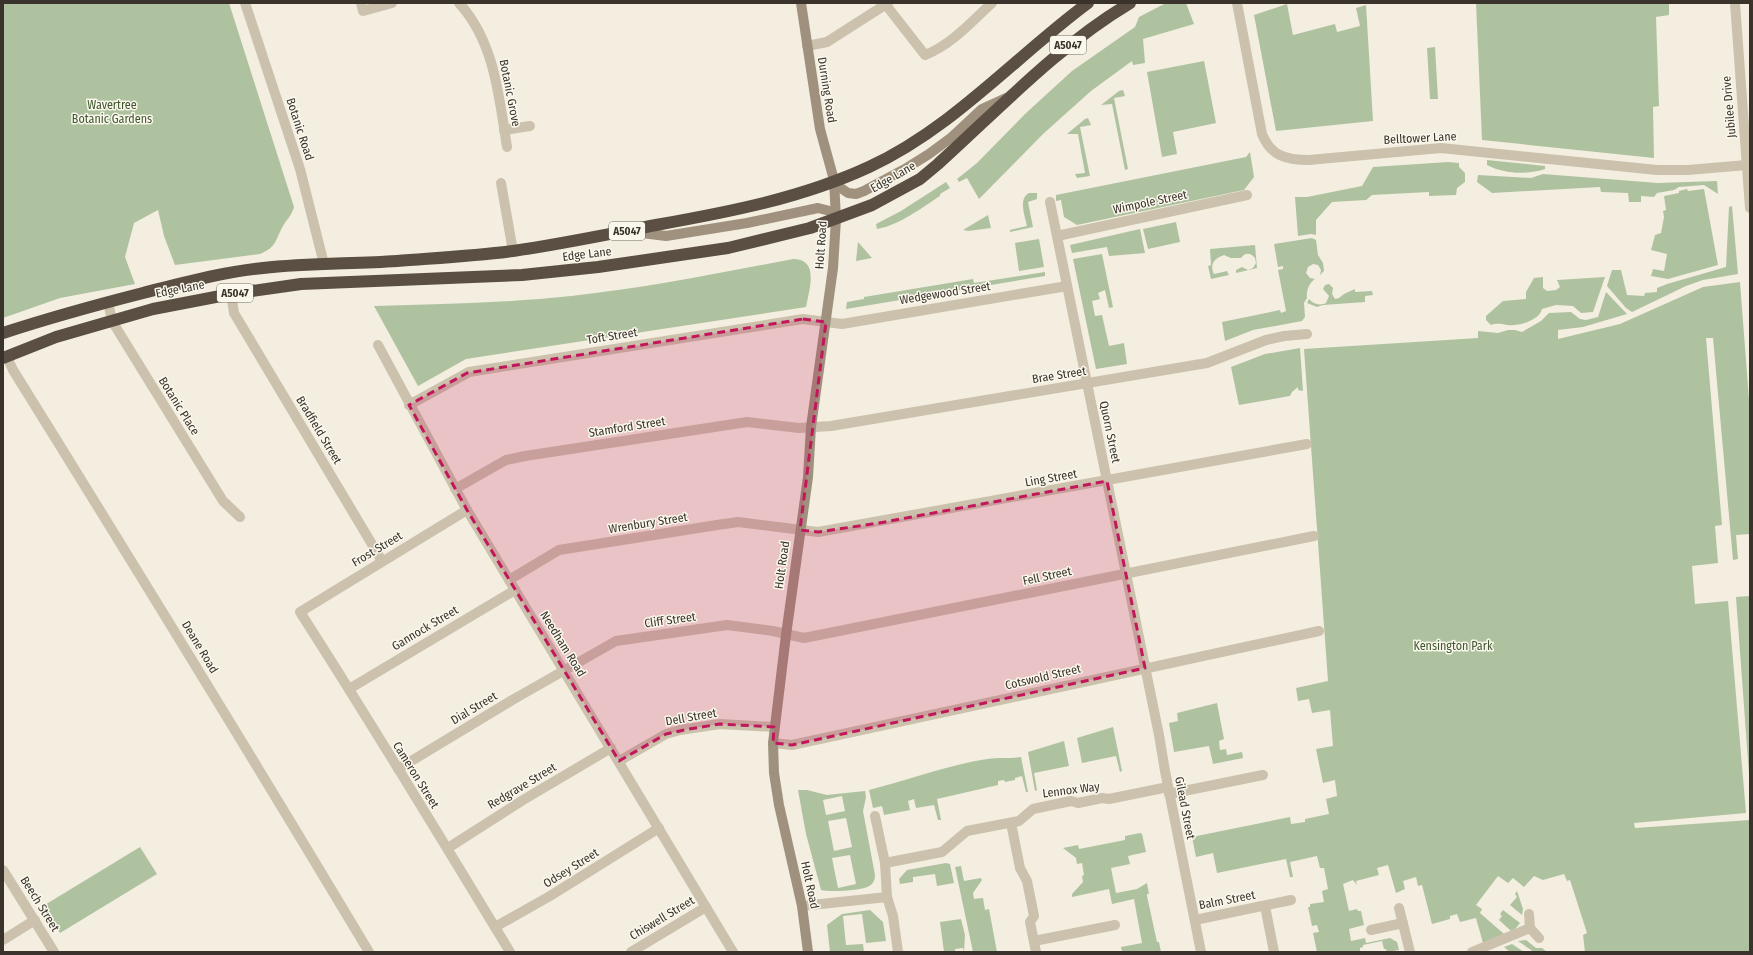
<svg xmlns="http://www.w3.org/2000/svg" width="1753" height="955" font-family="'Fira Sans Condensed',sans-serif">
	<rect width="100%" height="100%" fill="#f3eee0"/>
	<g fill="#afc2a0" fill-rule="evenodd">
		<path d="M3,3H229L294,207C292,215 287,219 283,226C275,240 277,247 260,254L175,265L164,236L158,210L134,223L125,257L135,284L60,298L3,318Z"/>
		<polygon points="1166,3 1186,3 1194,24 1143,39 1145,63 1133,65 1132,61 1091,91 1043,134 979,199 967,178 959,182 957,179 977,163 1025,114 1072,71 1135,27 1139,17"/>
		<polygon points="1476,3 1669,3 1669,15 1656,17 1659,106 1653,107 1654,158 1482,140"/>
		<polygon points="1287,4 1293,35 1335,24 1337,32 1360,26 1356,8 1366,5 1373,121 1276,131 1254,15"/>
		<polygon points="1435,47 1438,99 1430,99 1427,48"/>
		<polygon points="1204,61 1216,123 1173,132 1177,154 1162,157 1147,72"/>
		<polygon points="1123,90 1125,96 1114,98 1128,169 1125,170 1112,104 1101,105 1119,91"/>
		<polygon points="1088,118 1091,125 1080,127 1090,176 1077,178 1075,174 1085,173 1078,134 1067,134 1085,119"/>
		<polygon points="1250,152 1254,177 1244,190 1077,225 1064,217 1061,200 1056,201 1056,195 1246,157"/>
		<path d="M1487,160L1545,166V169C1527,175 1504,174 1487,165Z"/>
		<polygon points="1448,162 1459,163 1459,167 1465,173 1465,182 1457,188 1456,195 1429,196 1429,192 1372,195 1366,200 1332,202 1316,220 1316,235 1311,234 1298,236 1295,197 1307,197 1362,186 1373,167"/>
		<polygon points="1543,174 1658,183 1717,181 1718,194 1704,185 1679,187 1674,190 1657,193 1654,197 1641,196 1641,202 1629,202 1628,193 1601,192 1600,187 1492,193 1477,182 1478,175 1531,178"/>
		<path d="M946,182L950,188L940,194V196C921,208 900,225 877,229L876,224L901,211Z"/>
		<polygon points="1687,189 1688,191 1704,189 1718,265 1668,279 1651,276 1653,269 1664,271 1667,254 1651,250 1655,235 1661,233 1664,217 1663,211 1666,210 1664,196 1679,193 1679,191"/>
		<path d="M1029,193H1037V199L1028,202L1033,227L1010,232V230L1027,226C1025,216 1018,199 1029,193Z"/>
		<polygon points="1732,206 1738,274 1703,280 1686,286 1632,312 1626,308 1607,286 1612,270 1621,270 1627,295 1644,296 1645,293 1657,292 1657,288 1667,284 1726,267 1729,207"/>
		<polygon points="988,215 991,228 968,231 963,230"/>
		<polygon points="1176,222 1180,242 1148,249 1143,229"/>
		<polygon points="1140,229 1145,253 1109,256 1107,247 1072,253 1070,245"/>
		<path d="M1312,238L1316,240L1318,255L1323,263L1324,271L1320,275L1321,270L1318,265L1313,264L1308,267L1306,273L1310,278L1315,279C1309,283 1306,291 1307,298L1304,303L1305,317L1302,321L1253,330L1225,341L1222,322L1280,310L1281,313L1286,311L1278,270L1283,269V266L1278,267L1274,244Z"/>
		<polygon points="1039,239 1044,267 1019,271 1015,243"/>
		<polygon points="858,242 872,258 856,261"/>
		<path d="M1255,245L1257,268L1236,273V270L1242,267L1248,270L1253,268L1256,263L1255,258C1251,253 1245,252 1241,258H1231L1224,255C1215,258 1209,264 1214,274L1227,271L1229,275L1211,279L1208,266L1211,265L1210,249Z"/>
		<polygon points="1102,254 1113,307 1109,308 1105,290 1098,293 1100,299 1092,301 1095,316 1102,315 1109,346 1124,343 1127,364 1096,369 1073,259"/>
		<path d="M793,259C820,259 809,290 806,307L466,359L418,386L374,306C440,304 506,303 571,296C646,288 720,273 793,259Z"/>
		<polygon points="1045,272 1045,276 846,309 847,302 864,299 864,297 973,279 974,283"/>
		<path d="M1543,277V288L1547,291L1556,290L1560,287L1557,280L1605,277L1593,312L1581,313L1573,306L1556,305L1542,309C1540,320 1518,327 1507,325C1501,324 1497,323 1491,325L1486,320V316L1503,301L1526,299V292L1534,278Z"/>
		<polygon points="1740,282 1750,413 1750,534 1736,535 1738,559 1733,560 1713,338 1706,338 1722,525 1715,526 1718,563 1692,566 1695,604 1728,601 1746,813 1634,823 1635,828 1750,820 1750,952 1585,952 1583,935 1587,933 1570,880 1567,881 1564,874 1543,880 1534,876 1524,887 1513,878 1508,883 1498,876 1476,905 1482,909 1480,913 1504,934 1483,943 1476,918 1460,922 1457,914 1450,916 1450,919 1432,924 1422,885 1418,886 1416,877 1403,881 1405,889 1396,893 1388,865 1377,868 1379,875 1356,881 1357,885 1353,880 1343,884 1349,911 1357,909 1358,911 1361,911 1364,925 1349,929 1351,941 1365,938 1366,943 1390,938 1397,942 1399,950 1387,952 1386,949 1384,949 1382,941 1363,945 1363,947 1360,948 1360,952 1317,952 1313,933 1319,932 1317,925 1312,926 1308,907 1310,907 1310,904 1324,902 1322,891 1328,889 1324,868 1320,868 1317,856 1290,862 1293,877 1290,877 1286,859 1217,873 1213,853 1196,857 1192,837 1290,817 1291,824 1305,822 1305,819 1329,814 1326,799 1337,796 1335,780 1323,783 1316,749 1333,746 1330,710 1312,713 1309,699 1298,701 1296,688 1328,681 1304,349 1478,338 1478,331 1498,333 1508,330 1515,330 1522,332 1541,321 1549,313 1571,312 1580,319 1586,320 1598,317 1606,292 1627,314 1583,327 1558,330 1558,339 1620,324 1703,287"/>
		<path d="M1329,284L1333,288L1332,294L1335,299L1339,298L1344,294L1355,289V292L1372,291L1373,295L1365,296V302L1323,305L1317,307L1307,303L1309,299C1313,304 1320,306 1326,303L1329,296L1323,289L1325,285Z"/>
		<polygon points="1300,348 1303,391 1298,390 1298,387 1292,392 1290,396 1239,405 1231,367 1265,354"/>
		<polygon points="1750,596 1750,788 1736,597"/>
		<polygon points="1217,703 1224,739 1219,741 1220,750 1226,749 1227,755 1242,752 1243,758 1213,764 1209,746 1174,752 1169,723 1178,721 1177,713"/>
		<polygon points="1113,727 1122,771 1120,772 1116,756 1082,763 1077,738"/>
		<polygon points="1064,741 1069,766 1034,773 1037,790 1035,791 1028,752"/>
		<path d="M1021,757L1028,792H1026L1022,776L1015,778V780L1005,782L1004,780L998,781V785L937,799L941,820H938L934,805L916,808L914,799L908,801L910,810L884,815L882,806L873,808L869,790C909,780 947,765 987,759C998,757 1009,759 1021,757Z"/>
		<path d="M798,790H807L827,795L865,791L866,797L863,811L875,875C875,880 873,884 869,886C862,891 829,892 821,890L806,834ZM842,796L845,811L826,815L823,800ZM846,818L852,847L834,851L828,821ZM850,855L856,884L838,888L832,858Z"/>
		<polygon points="1140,833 1142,834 1146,852 1128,856 1130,864 1111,868 1116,893 1137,889 1147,883 1149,894 1147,894 1147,896 1157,942 1159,942 1161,952 1122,952 1121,947 1142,943 1134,899 1112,904 1109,889 1072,897 1072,894 1083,882 1082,876 1084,875 1082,863 1077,864 1076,858 1063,848 1078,845 1079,849 1125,840 1125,836"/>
		<polygon points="140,847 157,874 60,933 43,906"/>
		<polygon points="946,863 950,864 954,883 937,886 935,874 913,877 913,882 900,884 899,879 907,870"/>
		<polygon points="961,866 964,881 981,878 982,880 973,893 974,899 983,898 985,910 989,909 997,952 973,952 955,867"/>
		<polygon points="1517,891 1523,909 1522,915 1510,905 1517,897 1515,894"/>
		<polygon points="870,910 883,922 886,941 866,943 862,914 843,916 846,945 863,944 864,952 830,952 827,925 842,914"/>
		<polygon points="1503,910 1520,923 1516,928 1511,931 1499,920 1502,916 1500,914"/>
		<polygon points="961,919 965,935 964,952 963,948 955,949 955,952 944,952 940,922"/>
		<polygon points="1526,940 1536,948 1542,948 1547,952 1534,952 1518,941"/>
		<polygon points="1512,944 1524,952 1510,952 1504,947"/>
	</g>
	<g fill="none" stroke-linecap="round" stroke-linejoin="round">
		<g stroke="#cbc1ac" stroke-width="10">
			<polyline points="245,3 300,169 324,264"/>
			<polyline points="361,3 363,11 392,3"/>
			<path d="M459,3C495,42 499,98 507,147"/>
			<path d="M1237,3L1262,134C1271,156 1286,160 1309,160L1441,148L1657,170H1688L1747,165"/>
			<polyline points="1735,3 1750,208"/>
			<path d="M886,5L925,55C951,45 971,22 992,3"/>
			<polyline points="807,46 827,42 888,3"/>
			<polyline points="504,130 530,126"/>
			<polyline points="501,183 513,251"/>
			<polyline points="1050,202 1159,735 1165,771 1201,952"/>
			<polyline points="1057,236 1247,195"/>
			<polyline points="231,294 234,313 382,561"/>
			<polyline points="108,302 112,321 223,501 240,517"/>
			<polyline points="378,345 467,510 733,952"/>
			<path d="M7,357L13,370C133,563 252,757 369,952"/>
			<polyline points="409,405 469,372 803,319 842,324 1067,286"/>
			<polyline points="455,489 506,460 525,456 747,422 799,428 831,426 1207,363 1266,340 1284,336 1307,334"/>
			<path d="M467,510L300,612C372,724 441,838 510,952"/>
			<polyline points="509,580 559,550 717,525 738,522 818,532 1307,444"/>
			<polyline points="349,689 515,590"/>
			<polyline points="773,743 792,745 1319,631"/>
			<polyline points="619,761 666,734 680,730 720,724 774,727"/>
			<polyline points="398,769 514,699 616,641 727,625 773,631 804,638 1314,536"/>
			<polyline points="1169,794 1263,775"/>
			<polyline points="875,816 885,863 887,897"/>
			<polyline points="1011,823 1020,868 1027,881 1034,916 1030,922 1036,952"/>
			<polyline points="448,848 523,800 611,748"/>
			<polyline points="885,863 942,852 967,831 1019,821 1033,809 1071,801 1078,803 1102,798 1109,799 1168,787"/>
			<polyline points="3,870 54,952"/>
			<polyline points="802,906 887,897 893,916 898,952"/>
			<polyline points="1265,906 1274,952"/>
			<polyline points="1399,908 1410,952"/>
			<polyline points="1195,920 1291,900"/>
			<polyline points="495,927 550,896 659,828"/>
			<polyline points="1530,928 1539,938"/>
			<polyline points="1371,930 1403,923"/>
			<polyline points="3,940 35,920"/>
			<polyline points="1034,941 1115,925"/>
			<polyline points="631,952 706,907"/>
			<polyline points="1472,952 1530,928 1529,914"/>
		</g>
		<g stroke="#9f917d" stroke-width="10">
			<polyline points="801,3 820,129 834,180 836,219 833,268 811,427 808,477 786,635 773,743 774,773 779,805 802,906 808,952"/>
			<polyline points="834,180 838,186 848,193 856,194 864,191 905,169 929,154 952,137 982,109 1006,98"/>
			<polyline points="634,232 666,236 747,223 818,208 830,211 836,219"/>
		</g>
		<g stroke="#5a4f42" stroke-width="12">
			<path d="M3,333C49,318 96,305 143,293C183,283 222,272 263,268C307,263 352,264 397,261C435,258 474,256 513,251C561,244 609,234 656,225C729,212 802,198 869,167C952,129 1015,57 1088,3"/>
			<path d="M3,358L56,337L153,309L231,294L301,284L522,275L598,267L728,248L810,228L872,205L920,179L938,164C1000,108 1058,46 1130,3"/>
		</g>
	</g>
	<path fill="#c2185b" fill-opacity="0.2" stroke="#c2185b" stroke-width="3" stroke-dasharray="8 5" stroke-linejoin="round" d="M803,319L826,322L800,530L818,532L879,523L1107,481L1145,668L792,745L773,743L774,727L720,724L689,729L666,734L619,761L467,510L409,405L467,373Z"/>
	<g text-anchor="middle" stroke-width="3" stroke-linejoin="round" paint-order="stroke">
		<g fill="#faf7ed" stroke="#746e65" stroke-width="1">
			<rect x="1050" y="36" width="36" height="18" rx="3"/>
			<rect x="609" y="222" width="36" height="18" rx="3"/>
			<rect x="217" y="284" width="36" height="18" rx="3"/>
		</g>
		<g font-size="11" font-weight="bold" fill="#3a332b">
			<text x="1068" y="49">A5047</text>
			<text x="627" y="235">A5047</text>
			<text x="235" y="297">A5047</text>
		</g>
		<g font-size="12" fill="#3a332b" stroke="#faf7ed">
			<text transform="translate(827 90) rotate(81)" y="4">Durning Road</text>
			<text transform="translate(510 93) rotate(79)" y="4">Botanic Grove</text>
			<text transform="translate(1729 107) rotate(-95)" y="4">Jubilee Drive</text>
			<text transform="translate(300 129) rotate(72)" y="4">Botanic Road</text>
			<text transform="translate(1420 138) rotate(-3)" y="4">Belltower Lane</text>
			<text transform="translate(893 177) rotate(-30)" y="4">Edge Lane</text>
			<text transform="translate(1150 202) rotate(-12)" y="4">Wimpole Street</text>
			<text transform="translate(821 245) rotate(-86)" y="4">Holt Road</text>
			<text transform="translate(587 254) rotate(-7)" y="4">Edge Lane</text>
			<text transform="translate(180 289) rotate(-11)" y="4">Edge Lane</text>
			<text transform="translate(945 293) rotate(-9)" y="4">Wedgewood Street</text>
			<text transform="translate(612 336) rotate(-9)" y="4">Toft Street</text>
			<text transform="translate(1059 375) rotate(-9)" y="4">Brae Street</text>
			<text transform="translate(179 406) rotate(58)" y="4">Botanic Place</text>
			<text transform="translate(627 427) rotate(-9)" y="4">Stamford Street</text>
			<text transform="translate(319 430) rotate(59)" y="4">Bradfield Street</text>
			<text transform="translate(1110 432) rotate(78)" y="4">Quorn Street</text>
			<text transform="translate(1051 478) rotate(-10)" y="4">Ling Street</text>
			<text transform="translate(648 523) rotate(-9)" y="4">Wrenbury Street</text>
			<text transform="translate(377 549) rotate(-31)" y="4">Frost Street</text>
			<text transform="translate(782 565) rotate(-82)" y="4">Holt Road</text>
			<text transform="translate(1047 576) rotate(-12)" y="4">Fell Street</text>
			<text transform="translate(670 620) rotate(-8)" y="4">Cliff Street</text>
			<text transform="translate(425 628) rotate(-31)" y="4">Gannock Street</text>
			<text transform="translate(563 644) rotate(58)" y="4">Needham Road</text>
			<text transform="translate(200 647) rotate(59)" y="4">Deane Road</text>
			<text transform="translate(1043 677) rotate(-13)" y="4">Cotswold Street</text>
			<text transform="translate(474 708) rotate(-31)" y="4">Dial Street</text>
			<text transform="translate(691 717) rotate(-10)" y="4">Dell Street</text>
			<text transform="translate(416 775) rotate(58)" y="4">Cameron Street</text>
			<text transform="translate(522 786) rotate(-31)" y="4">Redgrave Street</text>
			<text transform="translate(1071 790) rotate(-7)" y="4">Lennox Way</text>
			<text transform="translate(1185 808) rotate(79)" y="4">Gilead Street</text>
			<text transform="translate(571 868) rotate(-32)" y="4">Odsey Street</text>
			<text transform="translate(810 885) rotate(78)" y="4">Holt Road</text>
			<text transform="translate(1227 900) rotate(-11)" y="4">Balm Street</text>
			<text transform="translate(40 904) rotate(58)" y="4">Beech Street</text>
			<text transform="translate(662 918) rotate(-31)" y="4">Chiswell Street</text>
		</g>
		<g font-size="12" fill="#40582f" stroke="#faf7ed">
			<text x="112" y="109">Wavertree<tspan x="112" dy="14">Botanic Gardens</tspan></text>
			<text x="1453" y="650">Kensington Park</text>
		</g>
	</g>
	<rect width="1753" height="955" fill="none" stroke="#3a332b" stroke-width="8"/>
</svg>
